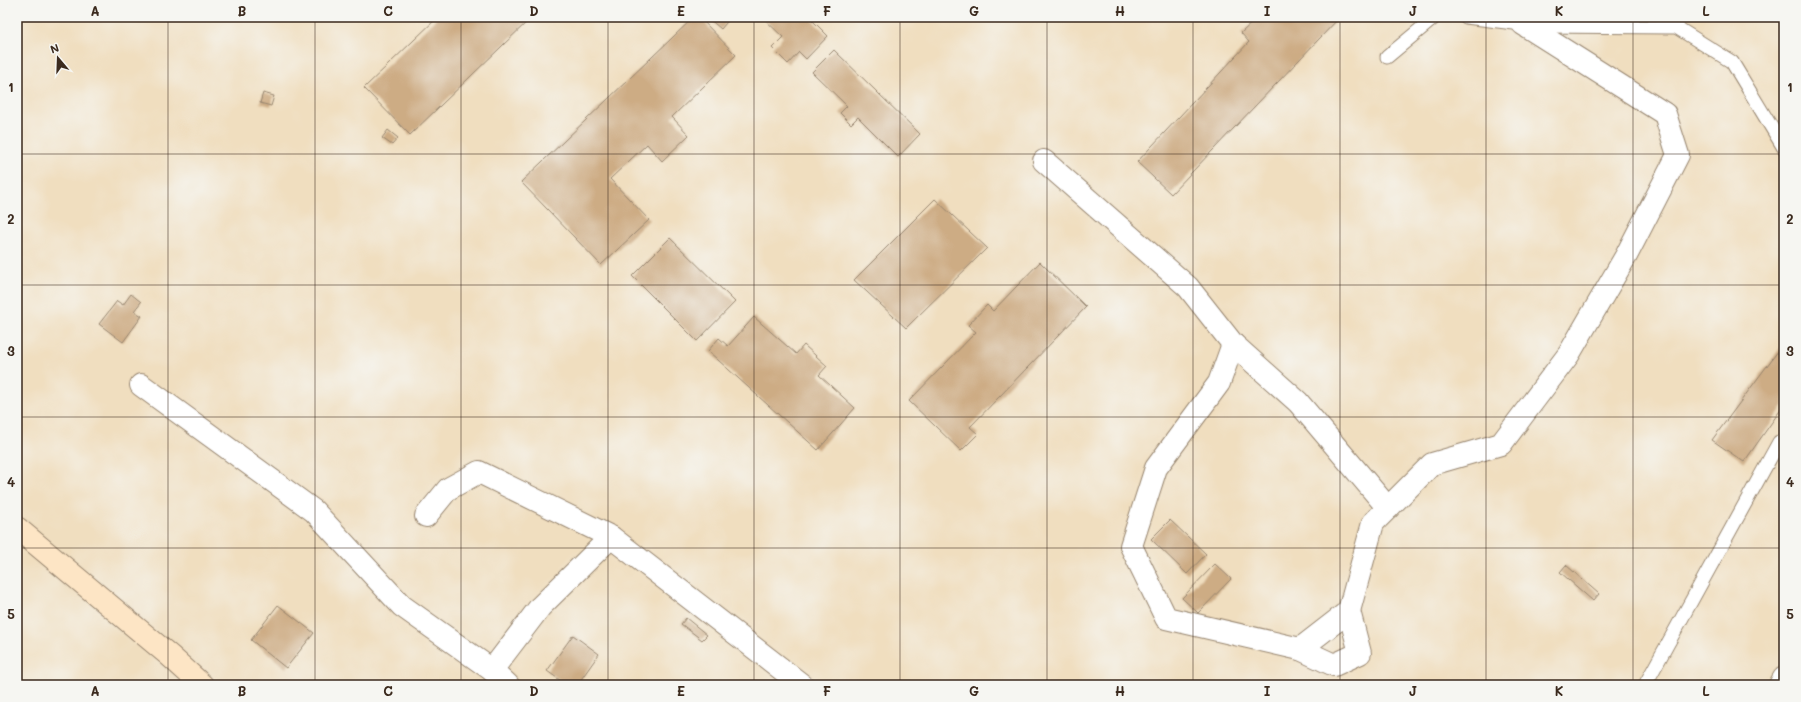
<svg xmlns="http://www.w3.org/2000/svg" width="1801" height="702" font-family="Mali,sans-serif">
	<rect width="100%" height="100%" fill="#f6f6f2"/>
	<filter id="ink" filterUnits="userSpaceOnUse"><feTurbulence type="fractalNoise" baseFrequency=".025" numOctaves="2"/><feDisplacementMap in="SourceGraphic" scale="8" xChannelSelector="R" yChannelSelector="G"/><feConvolveMatrix kernelMatrix="1 2 1 2 8 2 1 2 1" color-interpolation-filters="sRGB"/></filter>
	<filter id="wash" filterUnits="userSpaceOnUse"><feTurbulence type="fractalNoise" baseFrequency=".012" numOctaves="4" result="noise"/><feDisplacementMap in="SourceGraphic" scale="16" xChannelSelector="R" yChannelSelector="G"/><feGaussianBlur stdDeviation="0.9" result="paint"/><feColorMatrix in="noise" values="0 0 0 0 0 0 0 0 0 0 0 0 0 0 0 0 0 1.4 0 .05"/><feComposite in="paint" operator="in"/></filter>
	<g filter="url(#wash)">
		<rect width="100%" height="100%" fill="#f0debf"/>
		<g id="blocks">
			<g fill="#cdac84">
				<polygon points="438,17 532,17 410,135 364,88"/>
				<polygon points="694,17 699,17 736,55 672,117 689,135 662,161 647,144 610,179 649,220 601,265 521,182"/>
				<polygon points="707,17 731,17 721,29"/>
				<polygon points="762,17 809,17 828,36 806,59 799,52 788,64 772,48 783,37"/>
				<polygon points="1258,17 1263,17 1267,21 1271,17 1340,17 1171,194 1137,162 1249,42 1241,33"/>
				<polygon points="834,50 920,134 898,157 858,117 851,124 840,113 847,106 812,72"/>
				<polygon points="263,93 274,96 271,106 260,103"/>
				<polygon points="388,130 398,138 392,145 382,138"/>
				<polygon points="935,199 987,248 906,328 854,280"/>
				<polygon points="670,238 735,302 697,341 632,276"/>
				<polygon points="1040,262 1086,307 970,427 978,434 961,451 909,401 976,332 968,325 987,305 993,311"/>
				<polygon points="131,294 141,302 134,311 142,316 123,342 99,324 117,301 123,305"/>
				<polygon points="754,317 796,354 804,345 827,366 819,375 855,408 818,450 708,351 719,338 728,346"/>
				<polygon points="1784,343 1784,405 1744,462 1712,440"/>
				<polygon points="1170,520 1206,554 1187,574 1151,539"/>
				<polygon points="1215,564 1231,579 1198,613 1182,598"/>
				<polygon points="1566,565 1599,594 1593,601 1560,572"/>
				<polygon points="278,605 314,633 286,668 251,640"/>
				<polygon points="686,618 707,635 702,640 681,624"/>
				<polygon points="573,635 599,654 577,685 567,685 547,671"/>
			</g>
		</g>
	</g>
	<g filter="url(#ink)">
		<use href="#blocks" fill-opacity="0" stroke="#96846e" stroke-width="1"/>
		<g fill="none" stroke-linecap="round" stroke-linejoin="round">
			<g stroke="#96846e" stroke-width="15">
				<g id="service">
					<polyline points="1466,17 1538,26 1676,27 1732,62 1784,148"/>
					<polyline points="1387,57 1435,17"/>
					<polyline points="1645,685 1779,442"/>
				</g>
			</g>
			<g stroke="#96846e" stroke-width="24">
				<g id="minor">
					<polyline points="1044,161 1188,287 1233,344 1219,383 1156,468 1131,546 1166,618 1300,649"/>
					<polyline points="1233,344 1298,402 1388,508"/>
					<polyline points="141,385 314,511 402,606 492,670"/>
					<polyline points="426,516 448,489 479,472 611,537"/>
					<polyline points="1349,611 1373,523 1432,464 1501,444 1569,354 1626,256 1678,155 1665,114 1523,24"/>
					<polygon points="1349,611 1360,653 1334,665 1300,649"/>
					<polyline points="508,685 492,670 540,607 611,537 802,685"/>
					<polyline points="1780,685 1784,678"/>
				</g>
			</g>
			<g stroke="#96846e" stroke-width="24">
				<polyline id="secondary" points="17,528 170,656 202,685"/>
			</g>
			<use href="#service" stroke="#fff" stroke-width="13"/>
			<use href="#minor" stroke="#fff" stroke-width="22"/>
			<use href="#secondary" stroke="#fde5c5" stroke-width="22"/>
		</g>
	</g>
	<path fill="none" stroke="#3b2a1e" stroke-width="1" stroke-opacity="0.55" d="M168,17V685M315,17V685M461,17V685M608,17V685M754,17V685M900,17V685M1047,17V685M1193,17V685M1340,17V685M1486,17V685M1633,17V685M17,154H1784M17,285H1784M17,417H1784M17,548H1784"/>
	<rect width="1801" height="702" fill="none" stroke="#f6f6f2" stroke-width="44"/>
	<g transform="translate(58 58) rotate(341)" stroke="#f6f6f2" stroke-width="3" paint-order="stroke">
	<path d="M0-3L7 15L0 10L-7 15Z" fill="#3b2a1e"/>
	<text y="-6" font-size="11" font-weight="bold" text-anchor="middle" fill="#3b2a1e">N</text>
	</g>
	<rect x="22" y="22" width="1757" height="658" fill="none" stroke="#3b2a1e" stroke-width="1.5"/>
	<g font-size="13" text-anchor="middle" font-weight="bold" fill="#3b2a1e">
		<text x="95" y="16">A</text>
		<text x="242" y="16">B</text>
		<text x="388" y="16">C</text>
		<text x="534" y="16">D</text>
		<text x="681" y="16">E</text>
		<text x="827" y="16">F</text>
		<text x="974" y="16">G</text>
		<text x="1120" y="16">H</text>
		<text x="1267" y="16">I</text>
		<text x="1413" y="16">J</text>
		<text x="1559" y="16">K</text>
		<text x="1706" y="16">L</text>
		<text x="11" y="92">1</text>
		<text x="1790" y="92">1</text>
		<text x="11" y="224">2</text>
		<text x="1790" y="224">2</text>
		<text x="11" y="356">3</text>
		<text x="1790" y="356">3</text>
		<text x="11" y="487">4</text>
		<text x="1790" y="487">4</text>
		<text x="11" y="619">5</text>
		<text x="1790" y="619">5</text>
		<text x="95" y="696">A</text>
		<text x="242" y="696">B</text>
		<text x="388" y="696">C</text>
		<text x="534" y="696">D</text>
		<text x="681" y="696">E</text>
		<text x="827" y="696">F</text>
		<text x="974" y="696">G</text>
		<text x="1120" y="696">H</text>
		<text x="1267" y="696">I</text>
		<text x="1413" y="696">J</text>
		<text x="1559" y="696">K</text>
		<text x="1706" y="696">L</text>
	</g>
</svg>
